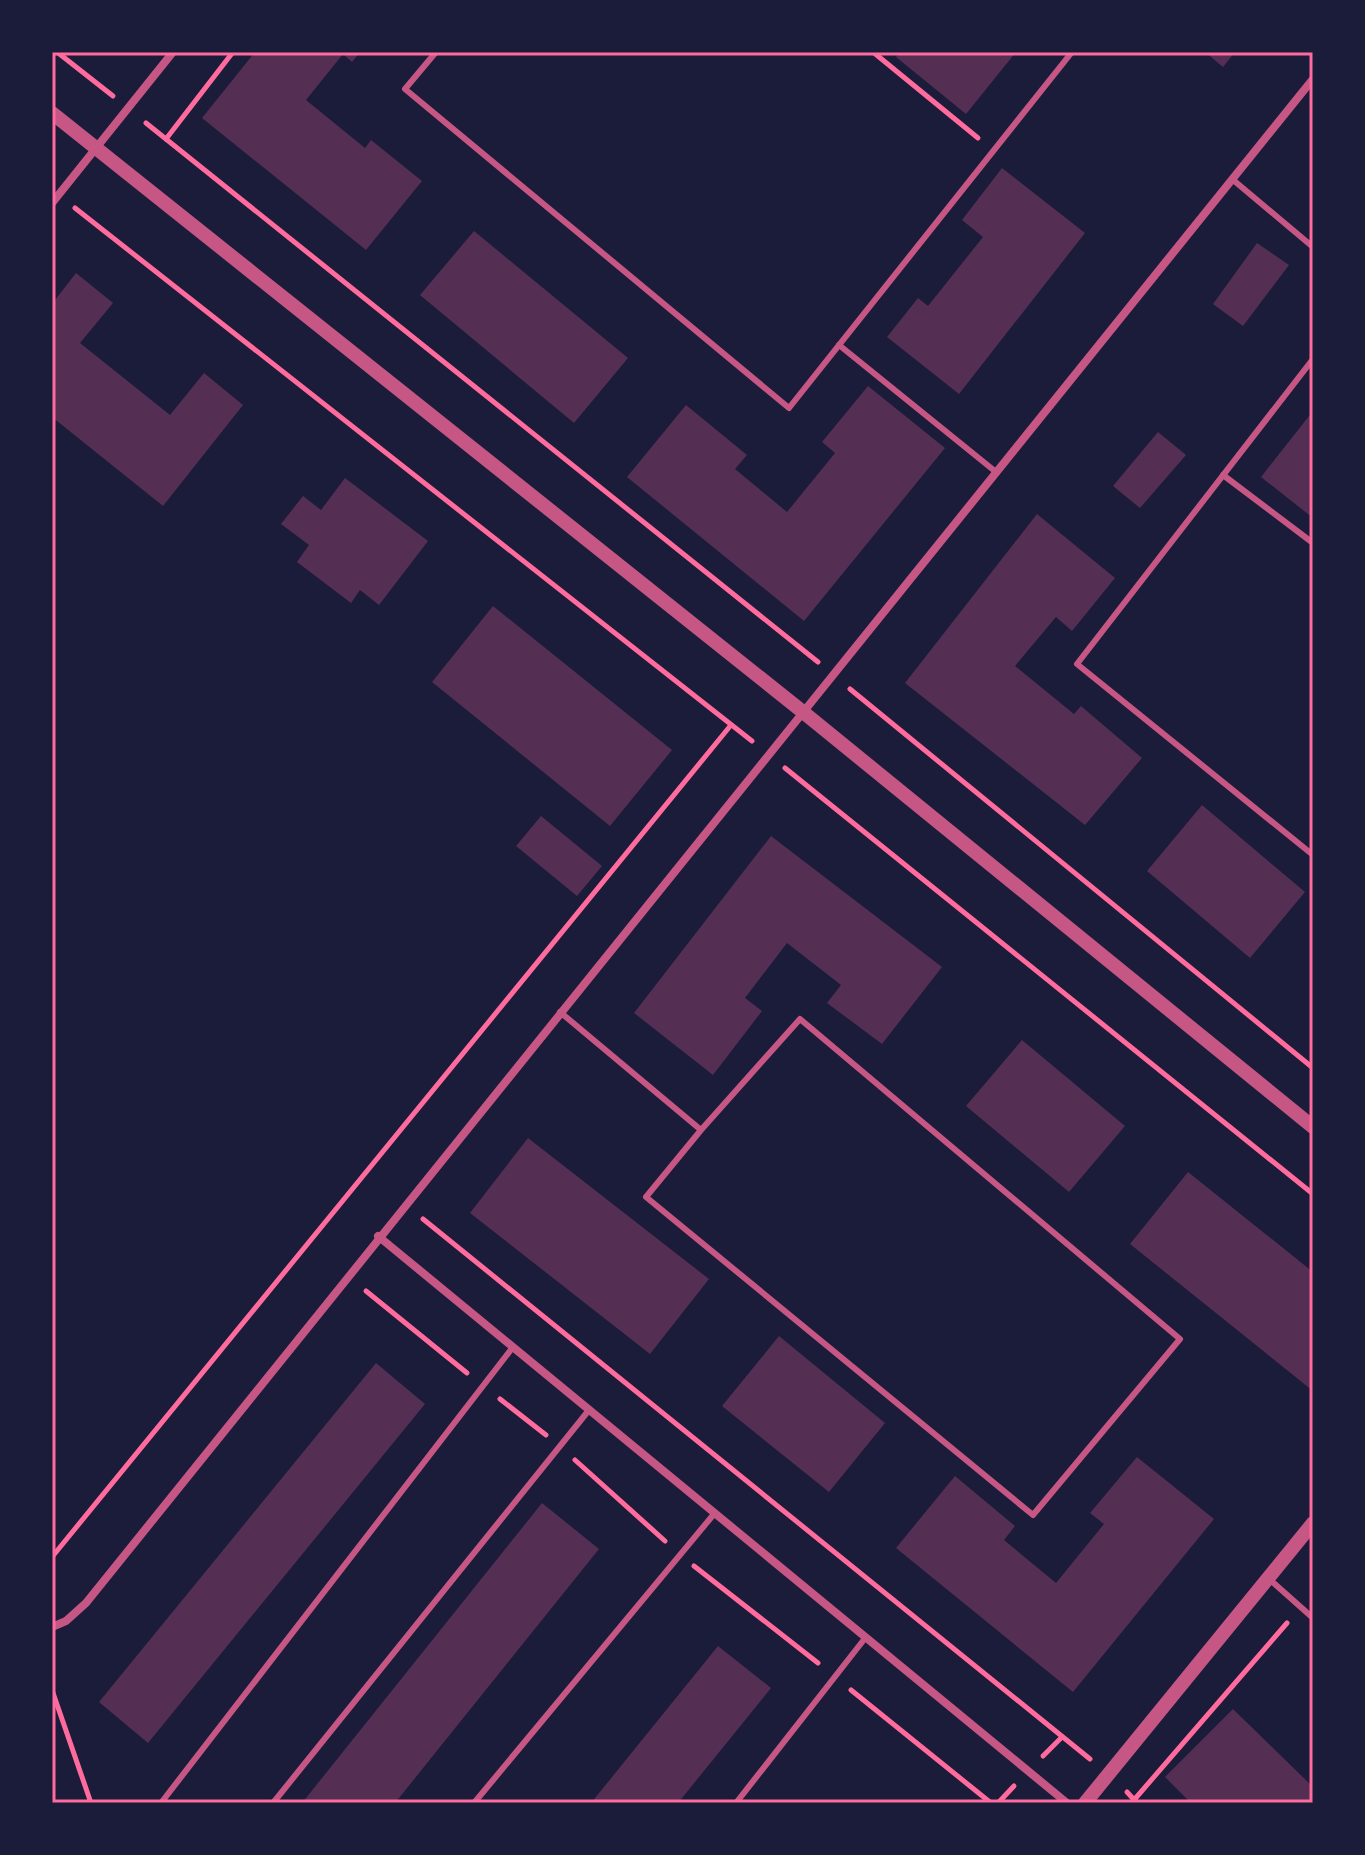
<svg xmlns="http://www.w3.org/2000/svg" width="1365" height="1855" font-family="Roboto,sans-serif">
	<rect width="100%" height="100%" fill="#1b1b3a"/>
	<g fill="#542f53">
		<polygon points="255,52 360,52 352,62 343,54 306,100 365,148 371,140 422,181 366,250 202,118"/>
		<polygon points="900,52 1016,52 966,114 896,57"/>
		<polygon points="1205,52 1235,52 1223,67"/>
		<polygon points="1002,168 1085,233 959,394 887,337 918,298 928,306 983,237 962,220"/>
		<polygon points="474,231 628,358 574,423 420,295"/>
		<polygon points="1257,243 1289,265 1243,326 1213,304"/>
		<polygon points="76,273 113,303 80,343 170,415 204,373 243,405 163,506 52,417 52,304"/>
		<polygon points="868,386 945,448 804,621 627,477 686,405 747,455 735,469 787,512 835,453 822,442"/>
		<polygon points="1313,411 1313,518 1261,477"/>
		<polygon points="1158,432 1186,455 1140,508 1113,486"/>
		<polygon points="345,478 428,541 379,605 360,590 351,603 297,562 309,545 281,524 303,496 321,510"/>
		<polygon points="1037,514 1115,578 1072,631 1056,617 1015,666 1074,714 1081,706 1142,758 1085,825 905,683"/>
		<polygon points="493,606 672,750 610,826 432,682"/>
		<polygon points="1202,805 1305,892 1250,958 1147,871"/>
		<polygon points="541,816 602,866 577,896 516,846"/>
		<polygon points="771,836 942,967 882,1044 827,1003 841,985 787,943 745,998 762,1011 713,1075 634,1013"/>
		<polygon points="1022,1040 1125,1126 1069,1192 966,1106"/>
		<polygon points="528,1138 709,1279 650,1354 470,1213"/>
		<polygon points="1188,1172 1313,1272 1313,1391 1130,1244"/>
		<polygon points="779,1336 885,1423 829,1492 722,1406"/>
		<polygon points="376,1363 425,1404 148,1743 99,1702"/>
		<polygon points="1137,1457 1214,1519 1073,1692 896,1548 955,1476 1015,1526 1004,1540 1056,1583 1104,1524 1090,1513"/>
		<polygon points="542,1503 599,1549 395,1803 302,1803"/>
		<polygon points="718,1646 771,1688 678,1803 591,1803"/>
		<polygon points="1233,1709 1313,1787 1313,1803 1191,1803 1165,1777"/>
	</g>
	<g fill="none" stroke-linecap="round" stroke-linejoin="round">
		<g stroke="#ff6b9d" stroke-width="5">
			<polyline points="57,52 113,96"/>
			<polyline points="873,52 978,138"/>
			<polyline points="146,123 818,662"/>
			<polyline points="166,139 233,52"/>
			<polyline points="75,208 752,741"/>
			<polyline points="850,689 1313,1068"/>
			<polyline points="785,768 1313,1194"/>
			<polyline points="423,1219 1090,1759"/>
			<polyline points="366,1291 467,1373"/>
			<polyline points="500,1399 546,1435"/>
			<polyline points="575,1460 665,1541"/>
			<polyline points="52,1557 731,725"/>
			<polyline points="694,1566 818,1663"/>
			<polyline points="52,1690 91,1803"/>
			<polyline points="851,1690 991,1803"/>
			<polyline points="1043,1756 1062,1737"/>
			<polyline points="1127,1792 1137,1803"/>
			<polyline points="1134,1800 1287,1623"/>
			<polyline points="998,1803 1014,1786"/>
		</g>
		<g stroke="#c65784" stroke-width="6">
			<polyline points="436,52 405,89 789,408 1072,52"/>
			<polyline points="1232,179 1313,247"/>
			<polyline points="839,345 996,472"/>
			<polyline points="1313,359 1077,664 1313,855"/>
			<polyline points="1223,475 1313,543"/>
			<polyline points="560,1012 701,1130 646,1197 1033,1515 1180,1339 800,1019 701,1130"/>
			<polyline points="1268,1578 1313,1618"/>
			<polyline points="161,1803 513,1347"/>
			<polyline points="273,1803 589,1410"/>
			<polyline points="474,1803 714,1514"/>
			<polyline points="736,1803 866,1637"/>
		</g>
		<g stroke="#c65784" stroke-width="8">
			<polyline points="52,203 173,52"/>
			<polyline points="378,1236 1067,1803"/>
			<polyline points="52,1627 66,1621 86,1603 1313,79"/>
		</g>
		<g stroke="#c65784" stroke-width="14">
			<polyline points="52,113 803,712 1313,1127"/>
			<polyline points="1085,1803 1313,1523"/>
		</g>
	</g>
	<rect width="1365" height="1855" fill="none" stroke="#1b1b3a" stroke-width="108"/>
	<rect x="54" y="54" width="1257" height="1747" fill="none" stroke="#ff6b9d" stroke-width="3"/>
</svg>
